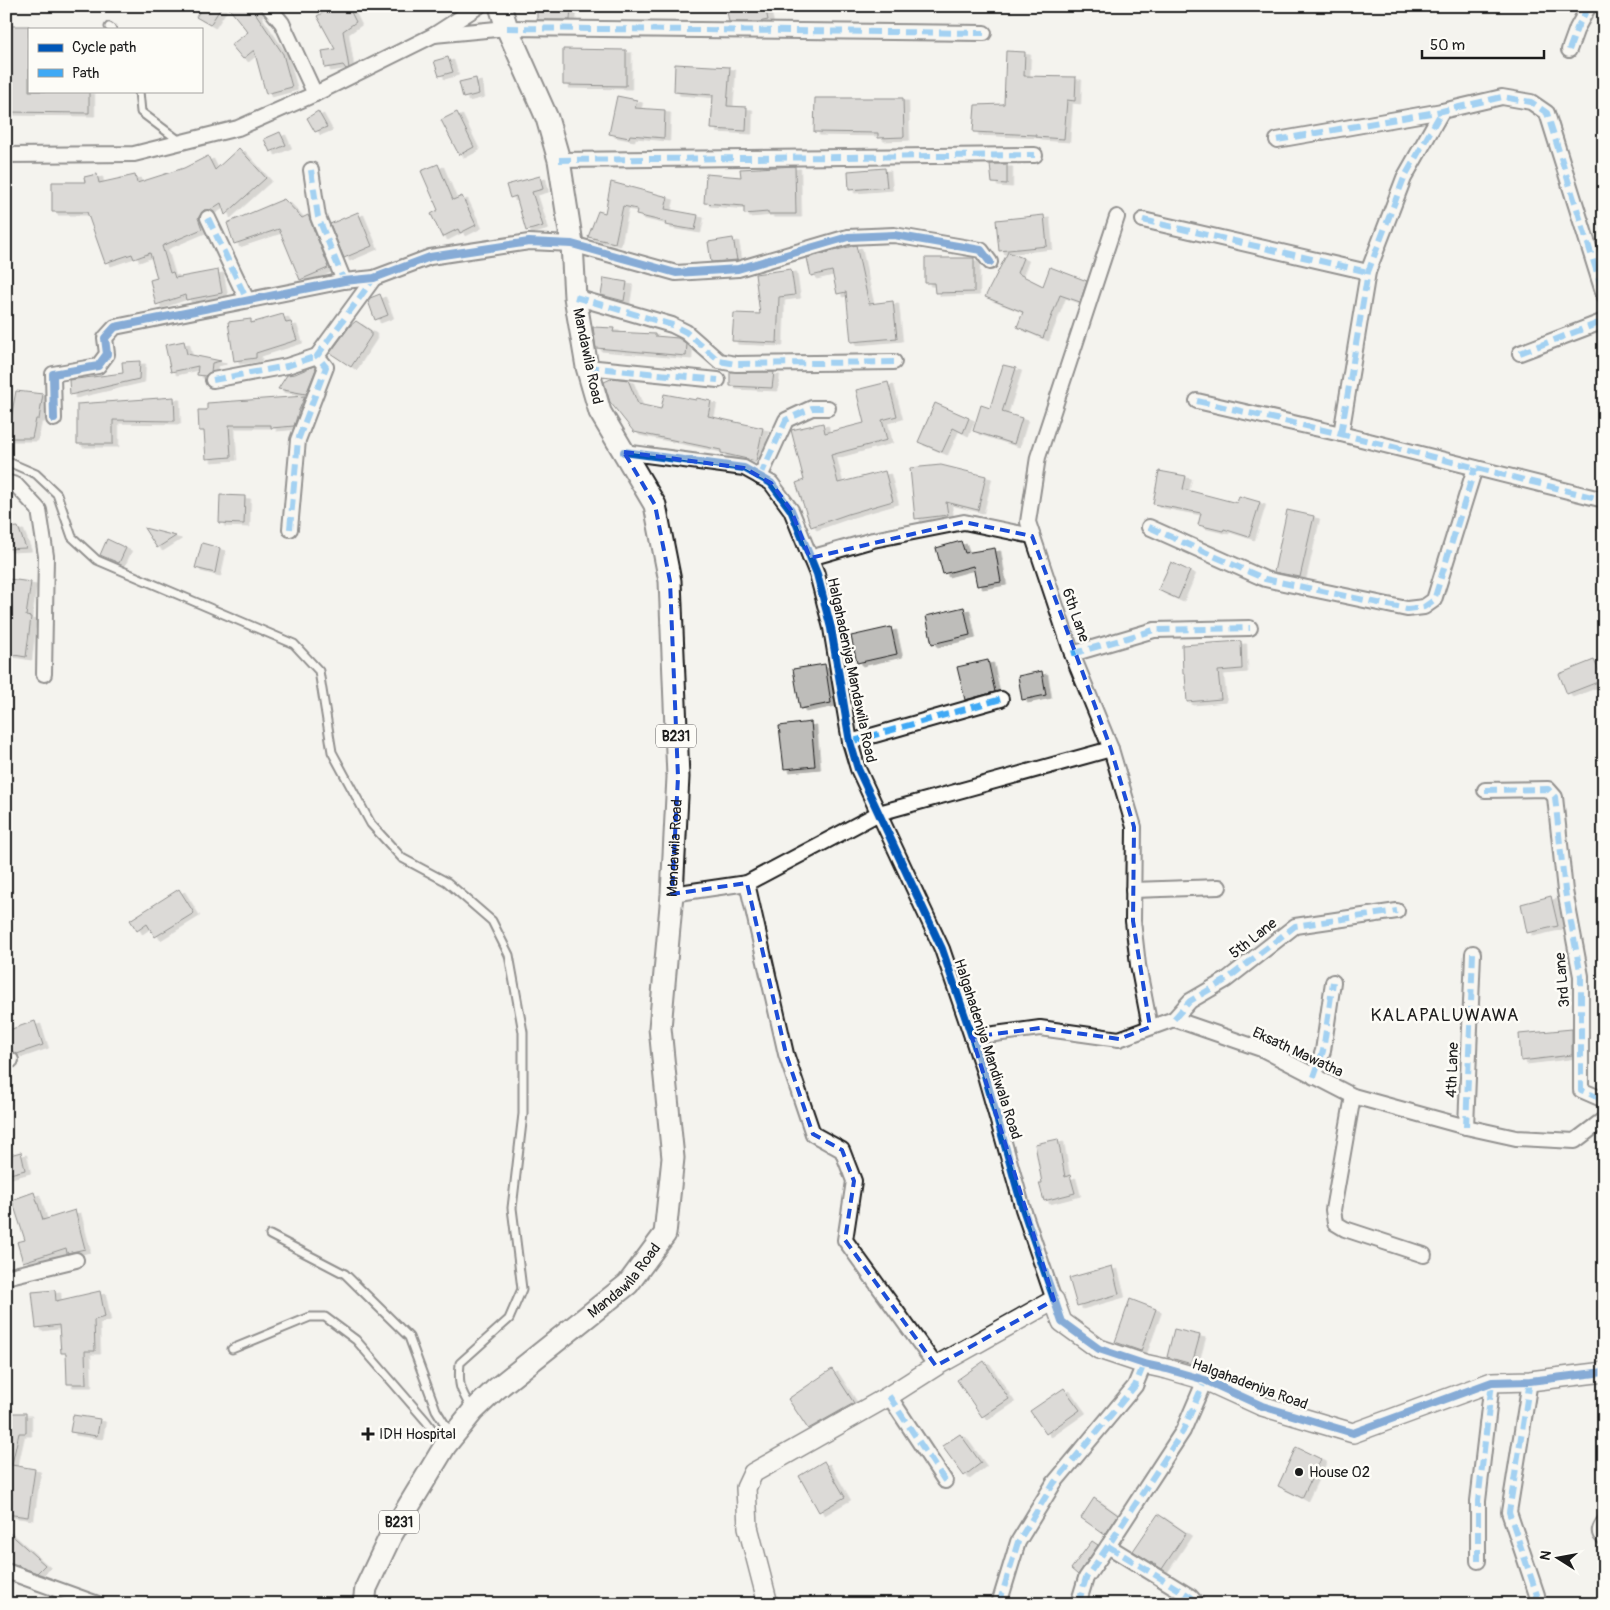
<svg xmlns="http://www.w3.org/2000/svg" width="1610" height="1610" font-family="Pangolin,sans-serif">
	<defs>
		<filter id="shadow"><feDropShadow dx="5.5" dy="3" stdDeviation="0" flood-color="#0004"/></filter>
	</defs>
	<rect width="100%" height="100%" fill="#f4f3ee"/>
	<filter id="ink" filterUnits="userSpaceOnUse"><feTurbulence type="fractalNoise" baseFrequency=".02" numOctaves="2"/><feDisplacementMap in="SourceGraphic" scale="10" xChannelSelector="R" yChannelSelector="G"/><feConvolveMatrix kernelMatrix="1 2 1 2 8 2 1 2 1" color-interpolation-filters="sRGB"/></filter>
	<g filter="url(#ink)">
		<g fill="#bebdba" stroke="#1c1c1c" filter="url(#shadow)">
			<polygon points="203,6 222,6 210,25 196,17"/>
			<polygon points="227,6 259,6 260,10 256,14 283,54 292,87 266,94 254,50 243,59 231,45 248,32"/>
			<polygon points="335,6 348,6 356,22 343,31 349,68 346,69 343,65 325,68 322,51 335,49 317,16"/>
			<polygon points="537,6 571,6 570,20 537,20"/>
			<polygon points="726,6 765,6 768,20 758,22 729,22"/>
			<polygon points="6,26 29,26 29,91 89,91 89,113 6,112"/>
			<polygon points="563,49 626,50 626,86 563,85"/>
			<polygon points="1006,51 1025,52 1024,76 1076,77 1075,101 1067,100 1064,139 1036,137 1036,135 973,132 975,105 1004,104"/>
			<polygon points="448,57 453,72 439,76 434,61"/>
			<polygon points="675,64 730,67 727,106 747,107 746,131 711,129 713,95 674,92"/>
			<polygon points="476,78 479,94 463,98 459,82"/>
			<polygon points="617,96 637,100 635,108 665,110 664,138 630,135 629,138 609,134"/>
			<polygon points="815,98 903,98 904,137 878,138 878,133 814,132"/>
			<polygon points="318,111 327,127 315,132 307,118"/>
			<polygon points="457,112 474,147 459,155 441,120"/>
			<polygon points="280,132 286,145 270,152 264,139"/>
			<polygon points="239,148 266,178 225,215 221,203 210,210 204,210 198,218 202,229 162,246 170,273 173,272 175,278 218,270 222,293 186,300 185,295 156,305 150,280 157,278 150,253 134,259 132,254 105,263 87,212 52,212 52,182 85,182 84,177 97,174 99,183 135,175 137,183 184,168 208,156 215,170"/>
			<polygon points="438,164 453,200 462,196 476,225 460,233 458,229 442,237 431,214 438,210 421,171"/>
			<polygon points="990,164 1007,164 1007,184 992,183"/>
			<polygon points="795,166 796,214 768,214 768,212 744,214 744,206 704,203 706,174 741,177 740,169"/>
			<polygon points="885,168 887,187 849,190 848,171"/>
			<polygon points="540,176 543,189 532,192 543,226 526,231 516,196 510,198 506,185"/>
			<polygon points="611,182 668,197 665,209 698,215 695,230 665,225 666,222 636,215 637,209 623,206 615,243 588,237 598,211 605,213"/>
			<polygon points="284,199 302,218 308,215 328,265 327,265 328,268 300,280 279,229 234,244 227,223"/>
			<polygon points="358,212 372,246 344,258 330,224"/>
			<polygon points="1044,215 1047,246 999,251 996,220"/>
			<polygon points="733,238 737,260 711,262 708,242"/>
			<polygon points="856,245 869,304 893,301 897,338 851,342 846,292 837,294 832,271 811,276 807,258"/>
			<polygon points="1008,252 1023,258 1017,273 1043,286 1050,267 1087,281 1080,302 1060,295 1043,338 1017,327 1023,312 985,297"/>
			<polygon points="925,258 974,258 974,292 935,293 934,283 925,283"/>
			<polygon points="791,269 795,295 779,297 777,343 732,341 734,313 760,314 755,274"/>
			<polygon points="604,278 627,282 624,301 601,295"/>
			<polygon points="380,294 388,315 375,320 368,301 370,298"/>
			<polygon points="283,314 286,323 291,322 297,340 256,353 256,358 234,361 228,322 251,319 251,323"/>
			<polygon points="356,321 371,331 371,336 351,367 330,353 350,326"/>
			<polygon points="593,327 614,328 613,332 655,334 655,336 678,338 687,344 686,356 596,348"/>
			<polygon points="184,341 187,354 221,361 212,363 211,372 205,376 197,375 198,366 171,372 165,345"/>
			<polygon points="140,361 139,379 70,395 69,380 123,373 122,362"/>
			<polygon points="1003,365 1016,368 1002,412 1022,418 1014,444 973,431 981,405 990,408"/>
			<polygon points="314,366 316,369 306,394 278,389 287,375 295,374"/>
			<polygon points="730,372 774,372 772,388 730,386"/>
			<polygon points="613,378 628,380 638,404 661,409 664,394 696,400 697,398 711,401 708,416 763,428 756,461 721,453 721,450 634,432 610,402 604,382"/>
			<polygon points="888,382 897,416 882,420 887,440 831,455 838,483 885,471 893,501 848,514 811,527 796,483 804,480 791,430 823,423 825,433 864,423 856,390"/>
			<polygon points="16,391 43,394 39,419 36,419 32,438 7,438"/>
			<polygon points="305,396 299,410 294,426 271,428 271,425 229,425 231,457 206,459 204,431 199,431 198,410 207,410 207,403"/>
			<polygon points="174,397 175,421 113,420 113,444 77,444 77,404"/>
			<polygon points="935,403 969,418 963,433 953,428 942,452 918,442"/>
			<polygon points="941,465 986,476 978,510 946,502 948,515 915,519 910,468"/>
			<polygon points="1159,471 1186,476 1183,489 1237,503 1239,496 1260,502 1249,537 1224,529 1223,531 1198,525 1201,513 1153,504"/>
			<polygon points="220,495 245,496 244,524 219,523"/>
			<polygon points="1287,510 1314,516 1300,577 1274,572"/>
			<polygon points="18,527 26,548 6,549 6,528"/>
			<polygon points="144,528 176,536 157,548"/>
			<polygon points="107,539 126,548 119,563 100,555"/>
			<polygon points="961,541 965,553 995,548 1001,582 977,586 973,566 943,574 936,548"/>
			<polygon points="202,543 220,548 215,573 195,568"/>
			<polygon points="1171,562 1190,571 1178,599 1158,590"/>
			<polygon points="9,579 31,582 26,616 31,617 26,657 8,654 11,632 6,632 9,597 7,597"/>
			<polygon points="964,607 970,635 932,644 926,616"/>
			<polygon points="891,627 897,654 857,663 851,636"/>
			<polygon points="1241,641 1242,669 1218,671 1221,699 1187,702 1185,674 1183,674 1182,645"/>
			<polygon points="988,660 995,692 965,700 957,667"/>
			<polygon points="1594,660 1603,680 1567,694 1559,674"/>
			<polygon points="825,664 831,703 800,709 793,669"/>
			<polygon points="1042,671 1046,695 1022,700 1018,676"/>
			<polygon points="811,722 815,766 784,769 779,726"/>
			<polygon points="179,889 194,913 155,937 147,924 137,931 130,920"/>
			<polygon points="1551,896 1558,926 1527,933 1521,904"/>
			<polygon points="35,1021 43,1045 17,1054 13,1052 6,1052 6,1031"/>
			<polygon points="1572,1029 1572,1055 1521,1061 1519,1034"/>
			<polygon points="1058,1139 1065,1177 1070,1175 1075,1193 1044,1201 1039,1183 1042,1183 1035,1144"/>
			<polygon points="21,1152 25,1170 6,1175 6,1156"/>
			<polygon points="34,1192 43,1220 75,1210 85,1249 67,1253 66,1248 23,1262 17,1242 25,1240 12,1200"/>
			<polygon points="1112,1266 1119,1294 1077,1306 1069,1278"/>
			<polygon points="55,1290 56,1301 100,1291 105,1317 94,1320 95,1351 85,1351 86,1384 67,1384 66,1353 61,1353 59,1325 36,1328 32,1292"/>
			<polygon points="1130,1299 1156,1309 1141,1351 1115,1342"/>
			<polygon points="1174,1329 1200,1335 1192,1364 1167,1357"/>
			<polygon points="984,1361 1009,1399 982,1417 957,1380"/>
			<polygon points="832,1369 854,1403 808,1429 788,1399"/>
			<polygon points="1064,1388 1080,1410 1046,1434 1030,1411"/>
			<polygon points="6,1413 26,1413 26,1433 19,1433 12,1464 6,1463"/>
			<polygon points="73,1415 100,1419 97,1436 70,1432"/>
			<polygon points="960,1434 981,1463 964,1476 942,1446"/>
			<polygon points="1296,1447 1321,1459 1302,1498 1278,1486"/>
			<polygon points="824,1461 845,1497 819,1512 799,1476"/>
			<polygon points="6,1464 35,1469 28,1517 6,1514"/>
			<polygon points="1094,1498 1118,1515 1105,1535 1081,1518"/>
			<polygon points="1158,1514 1186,1533 1162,1569 1133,1551"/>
			<polygon points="6,1530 45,1565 37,1573 21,1567 18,1564 17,1566 6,1562"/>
			<polygon points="1092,1541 1098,1545 1078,1575 1071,1569"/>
		</g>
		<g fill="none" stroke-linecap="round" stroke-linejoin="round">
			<g stroke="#1c1c1c" stroke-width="11">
				<g id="lane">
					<polyline points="109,27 112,29"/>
					<polyline points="139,91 141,112 181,142"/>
					<path d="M6,461L36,474L57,494L72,537L97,560L294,644L319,671L332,752L371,824L402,858L447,882L492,921L509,955L523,1032V1114L512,1208L522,1289L509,1319L460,1363C458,1386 460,1389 471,1408"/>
					<polyline points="270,1235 345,1274 409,1337 436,1410 451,1434"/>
					<polyline points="232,1349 310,1317 325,1317 356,1340 426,1421 444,1445"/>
				</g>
			</g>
			<g stroke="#1c1c1c" stroke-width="18">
				<g id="street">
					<polyline points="268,6 282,23 315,94"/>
					<polyline points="434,35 507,28 984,33"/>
					<polyline points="1569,50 1577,28 1589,6"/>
					<polyline points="1277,140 1442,111 1502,97 1531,102 1547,113 1604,295"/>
					<polyline points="6,155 134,154 238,128 315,94 434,35 479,6"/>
					<polyline points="559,160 1035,155"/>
					<polyline points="311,170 318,217 344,281"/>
					<polyline points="1117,217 1038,457 1028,522 1072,654 1111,749 1134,827 1133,921 1138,965 1150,1027"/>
					<polyline points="208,218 247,300"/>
					<polyline points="1143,220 1368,272"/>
					<polyline points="575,297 672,325 686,332 719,361 736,364 894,362"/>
					<polyline points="1520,353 1604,321"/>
					<polyline points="587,367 718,380"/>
					<polyline points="213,380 287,366 317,356"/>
					<polyline points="1197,401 1341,434 1604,500"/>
					<polyline points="54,419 53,374 98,366 107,354 105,338 115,327 344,281 374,278 430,257 529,242 572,244 676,273 738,269 848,237 894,235 981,250 990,262"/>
					<polyline points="1341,434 1368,272 1404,178 1442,111"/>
					<polyline points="624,452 744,468 771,483 791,510 817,574 831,628 850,742 858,769 942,949 984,1072 1023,1209 1054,1300"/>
					<polyline points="760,477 786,420 812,408 828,408"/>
					<polyline points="6,482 16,485 39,510 46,556 44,674"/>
					<polyline points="1149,527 1265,579 1407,609 1424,607 1434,600 1475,468"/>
					<polyline points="290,529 298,440 326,367 317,356 374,278"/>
					<polyline points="810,558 873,540 964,522 1032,536"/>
					<polyline points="1072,654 1154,630 1250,628"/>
					<polyline points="850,742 1001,699"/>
					<polyline points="1485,790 1548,789 1555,797 1565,891 1581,976 1581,1090 1604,1100"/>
					<polyline points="747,883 786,1054 813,1134 842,1150 854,1181 845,1240 936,1366"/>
					<polyline points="1133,890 1219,887"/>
					<polyline points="672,894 747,883 879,813 1111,749"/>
					<polyline points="1174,1019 1190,1001 1226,980 1295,926 1397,911"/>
					<polyline points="972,1037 1040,1028 1119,1039 1174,1019 1264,1050 1353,1096 1466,1127 1516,1138 1575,1141 1604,1119"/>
					<polyline points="6,1061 11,1060"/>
					<polyline points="1314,1077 1323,1051 1333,982"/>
					<polyline points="1353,1096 1333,1210 1335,1223 1345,1229 1424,1255"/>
					<polyline points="1466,1127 1473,953"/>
					<polyline points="6,1277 76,1260"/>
					<polyline points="1530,1381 1509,1512 1537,1595 1538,1604"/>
					<polyline points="889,1396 945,1481"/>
					<path d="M1604,1522C1600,1528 1597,1533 1604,1538"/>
					<polyline points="1108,1546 1191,1597 1197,1604"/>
					<polyline points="1478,1561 1478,1501 1492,1382"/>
					<polyline points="6,1571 98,1604"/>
					<polyline points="999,1604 1018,1542 1054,1483 1135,1386 1144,1364"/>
					<polyline points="1078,1604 1086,1578 1108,1546 1183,1431 1205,1380"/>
				</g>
			</g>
			<g stroke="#1c1c1c" stroke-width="22">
				<polyline id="secondary" points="768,1604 748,1527 746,1488 753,1473 889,1396 936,1366 1054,1300 1062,1322 1099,1349 1144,1364 1167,1369 1205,1380 1262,1406 1353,1433 1492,1382 1530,1381 1604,1372"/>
			</g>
			<g stroke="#1c1c1c" stroke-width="25">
				<g id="primary">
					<path id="s1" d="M364,1604L366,1588L390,1537L445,1446L473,1411L495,1390L628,1284L665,1234L673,1158L660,1028L672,894L678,777L670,581L655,505L600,412L587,367L575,297L572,244L559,160L547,118L507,28L500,6"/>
				</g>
			</g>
			<use href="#lane" stroke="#fdfcf7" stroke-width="7"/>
			<use href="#street" stroke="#fdfcf7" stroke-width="14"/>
			<use href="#secondary" stroke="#fdfcf7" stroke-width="19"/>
			<use href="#primary" stroke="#fdfcf7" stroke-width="21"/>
			<g stroke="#3fa9f5" stroke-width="6" stroke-dasharray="12 6" stroke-linecap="butt">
				<polyline points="507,28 984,33"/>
				<polyline points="1569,50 1577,28 1589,6"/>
				<polyline points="1277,140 1442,111 1502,97 1531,102 1547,113 1604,295"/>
				<polyline points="559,160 1035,155"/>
				<polyline points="311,170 318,217 344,281"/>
				<polyline points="208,218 247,300"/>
				<polyline points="1143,220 1368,272"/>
				<polyline points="575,297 672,325 686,332 719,361 736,364 894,362"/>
				<polyline points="1520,353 1604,321"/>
				<polyline points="587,367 718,380"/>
				<polyline points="213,380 287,366 317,356"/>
				<polyline points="1197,401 1341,434 1604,500"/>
				<polyline points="1341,434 1368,272 1404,178 1442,111"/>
				<polyline points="760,477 786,420 812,408 828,408"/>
				<polyline points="1149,527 1265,579 1407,609 1424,607 1434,600 1475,468"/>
				<polyline points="290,529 298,440 326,367 317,356 374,278"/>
				<polyline points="1072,654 1154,630 1250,628"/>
				<polyline points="850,742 1001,699"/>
				<polyline points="1485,790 1548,789 1555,797 1565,891 1581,976 1581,1090 1604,1100"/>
				<polyline points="1174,1019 1190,1001 1226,980 1295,926 1397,911"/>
				<polyline points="6,1061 11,1060"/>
				<polyline points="1314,1077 1323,1051 1333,982"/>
				<polyline points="1466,1127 1473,953"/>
				<polyline points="1530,1381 1509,1512 1537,1595 1538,1604"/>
				<polyline points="889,1396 945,1481"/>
				<polyline points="1108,1546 1191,1597 1197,1604"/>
				<polyline points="1478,1561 1478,1501 1492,1382"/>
				<polyline points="999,1604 1018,1542 1054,1483 1135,1386 1144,1364"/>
				<polyline points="1078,1604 1086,1578 1108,1546 1183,1431 1205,1380"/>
			</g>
			<g stroke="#fdfcf7" stroke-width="11">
				<g id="cycleway">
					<polyline points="54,419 53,374 98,366 107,354 105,338 115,327 344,281 374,278 430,257 529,242 572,244 676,273 738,269 848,237 894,235 981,250 990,262"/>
					<polyline points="624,452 744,468 771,483 791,510 817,574 831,628 850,742 858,769 942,949 984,1072 1023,1209 1062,1322 1099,1349 1144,1364 1167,1369 1205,1380 1262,1406 1353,1433 1492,1382 1530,1381 1604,1372"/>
				</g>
			</g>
			<use href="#cycleway" stroke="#0057b8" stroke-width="8"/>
		</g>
	</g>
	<path d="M0 0H1610V1610H0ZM624,452L744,468L771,483L791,510L810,558L964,522L1032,536L1111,749L1134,827L1133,921L1150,1027L1119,1039L1040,1028L972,1037L1054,1300L936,1366L845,1240L854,1181L842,1150L813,1134L786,1054L747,883L672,894L678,777L670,581L655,505Z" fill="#f4f3ee" fill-opacity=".55" fill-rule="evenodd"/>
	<path fill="none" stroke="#1d4ed8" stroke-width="4" stroke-dasharray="10 6" stroke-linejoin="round" d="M624,452L744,468L771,483L791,510L810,558L964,522L1032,536L1111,749L1134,827L1133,921L1150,1027L1119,1039L1040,1028L972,1037L1054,1300L936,1366L845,1240L854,1181L842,1150L813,1134L786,1054L747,883L672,894L678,777L670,581L655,505Z"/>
	<g fill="#1c1c1c" stroke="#fdfcf7" stroke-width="2">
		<path d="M365.5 1426.5h5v5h5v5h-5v5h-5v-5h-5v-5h5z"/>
		<circle cx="1299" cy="1472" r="5"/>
	</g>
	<g text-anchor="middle" stroke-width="5" stroke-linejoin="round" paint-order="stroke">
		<g fill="#fdfcf7" stroke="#605f5e" stroke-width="1">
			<rect x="656" y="724.5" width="40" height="23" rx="4"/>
			<rect x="379" y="1510.5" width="40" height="23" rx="4"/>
		</g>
		<g font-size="14" font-weight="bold" fill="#1c1c1c">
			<text x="676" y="741">B231</text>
			<text x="399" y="1527">B231</text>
		</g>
		<g font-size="15" fill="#1c1c1c" stroke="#fdfcf7">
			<text transform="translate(588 356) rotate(78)" y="5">Mandawila Road</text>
			<text transform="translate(1076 615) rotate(71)" y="5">6th Lane</text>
			<text transform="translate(852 670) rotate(78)" y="5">Halgahadeniya Mandawila Road</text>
			<text dy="5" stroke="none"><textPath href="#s1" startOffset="874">Mandawila Road</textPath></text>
			<text transform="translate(1253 938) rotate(-38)" y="5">5th Lane</text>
			<text transform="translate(1562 980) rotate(-95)" y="5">3rd Lane</text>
			<text transform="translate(988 1049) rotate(72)" y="5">Halgahadeniya Mandiwala Road</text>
			<text transform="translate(1298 1052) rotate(25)" y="5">Eksath Mawatha</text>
			<text transform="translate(1452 1070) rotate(-88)" y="5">4th Lane</text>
			<text dy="5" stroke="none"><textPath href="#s1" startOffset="424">Mandawila Road</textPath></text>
			<text transform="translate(1250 1384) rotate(20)" y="5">Halgahadeniya Road</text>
		</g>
		<g font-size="15" fill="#1c1c1c" stroke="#fdfcf7" text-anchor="start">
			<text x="379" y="1439">IDH Hospital</text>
			<text x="1309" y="1477">House 02</text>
		</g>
		<g font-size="18" letter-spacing="1" fill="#1c1c1c" stroke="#fdfcf7">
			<text x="1445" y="1021">KALAPALUWAWA</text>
		</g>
	</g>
	<rect width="1610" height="1610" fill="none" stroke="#fdfcf7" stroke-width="25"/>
	<rect x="12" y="12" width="1585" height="1585" fill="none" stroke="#1c1c1c" stroke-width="2" filter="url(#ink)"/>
	<rect x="28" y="28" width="175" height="65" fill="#fdfcf7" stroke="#a3a29f"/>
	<rect x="38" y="44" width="25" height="8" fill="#0057b8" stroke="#a3a29f"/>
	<text x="72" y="52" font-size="15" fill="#1c1c1c">Cycle path</text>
	<rect x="38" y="69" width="25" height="8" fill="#3fa9f5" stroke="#a3a29f"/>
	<text x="72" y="78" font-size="15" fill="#1c1c1c">Path</text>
	<g transform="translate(1558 1558) rotate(281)" stroke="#fdfcf7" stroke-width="4" paint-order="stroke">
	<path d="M0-4L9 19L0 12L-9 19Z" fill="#1c1c1c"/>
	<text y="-8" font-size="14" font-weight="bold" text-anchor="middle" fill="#1c1c1c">N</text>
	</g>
	<path d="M1422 50v8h122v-8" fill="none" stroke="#1c1c1c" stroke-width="2.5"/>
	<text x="1430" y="50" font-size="15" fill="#1c1c1c" stroke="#fdfcf7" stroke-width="4" paint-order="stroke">50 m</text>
</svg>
